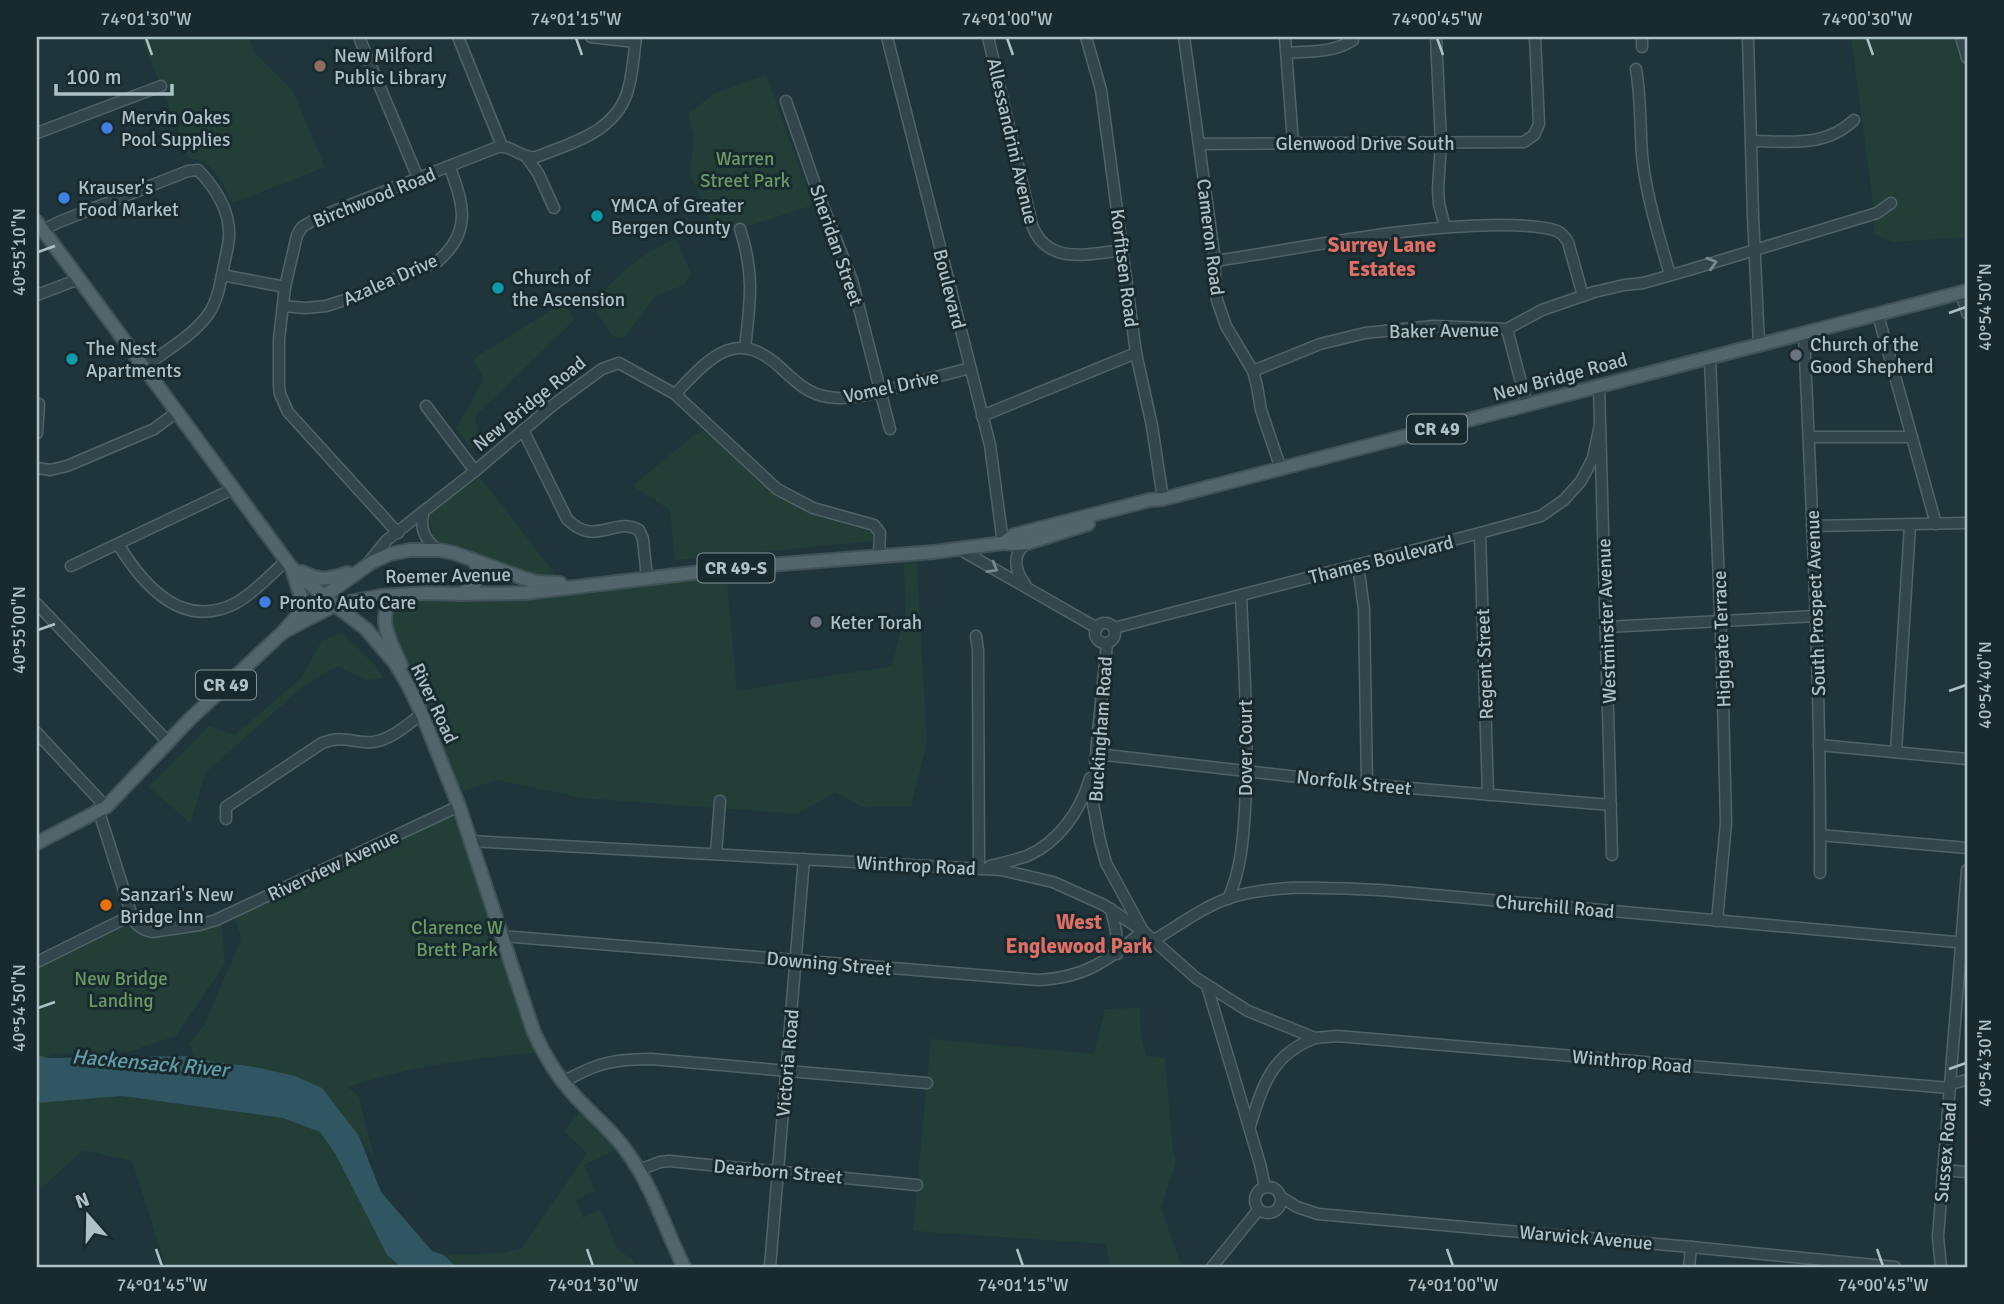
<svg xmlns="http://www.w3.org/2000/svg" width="2004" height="1304" font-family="Signika,sans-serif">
	<rect width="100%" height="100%" fill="#20353b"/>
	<g fill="#233e36">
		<path d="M155,37H248L255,53L292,90L325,167L233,203C223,186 212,156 189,159L143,41Z"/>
		<polygon points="1851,37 1967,37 1967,237 1893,242 1874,234 1874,211"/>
		<polygon points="766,75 813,205 740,229 716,234 690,173 694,137 688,114 715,93"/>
		<path d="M676,239L691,273L684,285L655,296L624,338L614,337L591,304C616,278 641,252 676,239Z"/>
		<polygon points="565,305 574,320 475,416 480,444 471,448 456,428 484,379 473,359 555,308"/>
		<polygon points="710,428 777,489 808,513 871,532 877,538 875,541 675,560 670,510 633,486 694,435"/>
		<polygon points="475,471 562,583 436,550 428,513"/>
		<polygon points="903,554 916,554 927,743 911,806 863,807 835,792 797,814 583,798 497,780 454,794 408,685 386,612 398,598 460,594 726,569 737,691 892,666 906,610"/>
		<polygon points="342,633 374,664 383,678 366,680 338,666 305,685 206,772 190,823 149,787 209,726 235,735 301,678 322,641"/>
		<path d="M459,806L536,1053C470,1058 410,1066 348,1087L359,1097L374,1158L359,1136L255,1067L210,1061L195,1056L189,1044L204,1026L241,939L233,912Z"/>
		<polygon points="132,915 144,930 221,918 225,963 176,1036 127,1052 51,1054 37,1072 37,962"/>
		<polygon points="1140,1008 1141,1035 1146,1056 1165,1058 1173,1151 1176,1162 1161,1208 1182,1267 1110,1267 1106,1244 913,1231 931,1039 1094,1054 1105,1009"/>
		<polygon points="122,1096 283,1118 320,1132 336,1155 387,1255 401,1267 166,1267 132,1161 83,1150 37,1192 37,1103"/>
		<polygon points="585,1106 623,1146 584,1165 595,1191 576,1200 583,1218 601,1209 617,1249 633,1260 636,1267 456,1267 444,1255 503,1253 522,1248 587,1153 564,1131"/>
	</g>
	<polygon fill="#305761" points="37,1055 47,1058 195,1056 210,1061 255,1067 295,1076 322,1088 359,1136 381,1192 432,1251 444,1255 456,1267 401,1267 387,1255 336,1155 320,1132 283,1118 122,1096 37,1103"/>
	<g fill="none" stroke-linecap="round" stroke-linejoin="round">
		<g stroke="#516368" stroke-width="13">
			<g id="minor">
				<polyline points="359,37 418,178"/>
				<polyline points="458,37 502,146"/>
				<polyline points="591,37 635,42"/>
				<polyline points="887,37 990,445 1003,543"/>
				<path d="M988,37L1032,225C1047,266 1089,254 1123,250"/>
				<polyline points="1086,37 1101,90 1136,353 1152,426 1163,499"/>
				<polyline points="1184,37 1215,261 1215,286 1217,300 1226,326 1253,371 1257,386 1261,410 1281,469"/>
				<polyline points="1285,37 1293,143"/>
				<polyline points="1436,37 1441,143 1438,189 1439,204 1445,227"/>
				<polyline points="1642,37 1642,47"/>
				<polyline points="1748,37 1753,216 1759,344"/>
				<polyline points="1961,37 1967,58"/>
				<path d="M1287,53C1310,51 1333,53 1353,40"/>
				<path d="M1636,69C1641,98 1640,126 1642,155C1646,196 1659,236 1670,275"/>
				<polyline points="786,101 818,193 852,280 890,429"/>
				<polyline points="37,133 161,86"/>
				<path d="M1751,141C1788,141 1825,148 1854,120"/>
				<polyline points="1199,144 1524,142 1534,135 1539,124 1535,37"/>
				<polyline points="527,158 538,173 554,208"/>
				<path d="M740,229C755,274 750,303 745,348"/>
				<path d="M43,230L59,222L188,171L198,170C215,187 231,212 229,238C228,248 225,259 223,270C220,285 217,303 207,316C191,337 165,351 144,367"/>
				<path d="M1215,261C1309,247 1403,226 1498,225C1514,225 1542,225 1557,231C1562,233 1565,237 1568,242L1583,296"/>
				<polyline points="222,275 285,287"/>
				<polyline points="1961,293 1967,313"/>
				<polyline points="37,295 79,279"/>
				<path d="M283,306L305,308L326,306L348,299L438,261C472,232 464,203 449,166"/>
				<polyline points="1878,315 1936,524"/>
				<polyline points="1507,329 1527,405"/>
				<path d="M1804,334C1812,513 1821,693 1820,873"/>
				<polyline points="1710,357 1722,661 1726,823 1717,921"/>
				<polyline points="1253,371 1320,344 1365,333 1434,326 1507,329 1542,310 1594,292 1624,285 1643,283 1689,270 1877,213 1891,203"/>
				<polyline points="1599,386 1612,855"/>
				<path d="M675,394C710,358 736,325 782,369C796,382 808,394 828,397C852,401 878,392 902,386C925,380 947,374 970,368"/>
				<polyline points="426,406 475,471"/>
				<polyline points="982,416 1136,353"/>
				<path d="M523,430L567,519C595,548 615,516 639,530L643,539L647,578"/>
				<polyline points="37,433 39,404"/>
				<polyline points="1809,437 1912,437"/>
				<polyline points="37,468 50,470 67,466 154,429 177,412"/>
				<path d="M423,514C420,530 425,541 439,550"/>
				<polyline points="1812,526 1967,523"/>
				<path d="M398,533L288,412L280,394L279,386V339L285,287L297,235L302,227L319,217L498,147C513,145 521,159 536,157C574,142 619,131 629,86C633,70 634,53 636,37"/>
				<polyline points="1480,533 1488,795"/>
				<path d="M118,544C143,585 182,631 236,603C253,594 271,574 286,561"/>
				<polyline points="959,549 1097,628"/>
				<polyline points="368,563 387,540 475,471 553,405 602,369 619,363 675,394 777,489 813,508 874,525 880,533 879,555"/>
				<polyline points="1358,565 1364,609 1367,784"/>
				<polyline points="71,566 233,489"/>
				<path d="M1025,584C1015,571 1011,554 1027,543"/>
				<polyline points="37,604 169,743"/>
				<circle cx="1105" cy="633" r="10"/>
				<polyline points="1606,627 1816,616"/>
				<polyline points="1114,628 1480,533 1541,516 1564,500 1581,481 1593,458 1599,429"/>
				<polyline points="976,636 978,650 979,868"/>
				<polyline points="37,733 106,807"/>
				<polyline points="1819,745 1967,759"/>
				<polyline points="1896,752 1910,525"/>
				<polyline points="1095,760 1097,754 1350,783 1611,805"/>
				<path d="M99,812L133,919C137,927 143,930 152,932L199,925L216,920L459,806"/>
				<path d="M226,819V807L322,743C345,734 352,744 373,742C391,740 408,724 422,714"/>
				<polyline points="1820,835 1967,848"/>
				<polyline points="470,841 1001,870 1053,882 1104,905 1143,931 1196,978 1248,1011 1315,1038 1337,1036 1950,1088"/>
				<polyline points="716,854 720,801"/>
				<path d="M990,866C1002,863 1015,860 1027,856C1059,842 1081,810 1090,778"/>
				<path d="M1228,899C1241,870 1243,841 1245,810C1249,738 1244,666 1241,595"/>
				<polyline points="1111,909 1116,931 1117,954"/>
				<path d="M502,936L1038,980C1085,978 1109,960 1143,931L1106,863L1100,841L1093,804L1097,742L1107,643"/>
				<path d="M1154,940C1178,926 1203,907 1229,898C1277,883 1331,888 1380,890L1967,943"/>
				<polyline points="37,962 132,915"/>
				<polyline points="1207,986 1260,1164 1265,1187"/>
				<path d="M562,1082C573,1077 583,1071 594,1067C612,1060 632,1059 651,1059L927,1083"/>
				<polyline points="1950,1084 1967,1080"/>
				<path d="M1250,1126C1263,1085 1271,1055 1315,1038"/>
				<polyline points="639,1170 660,1162 669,1161 917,1185"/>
				<polyline points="1943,1170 1967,1172"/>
				<circle cx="1268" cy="1200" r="13"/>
				<polyline points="1281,1197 1297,1207 1318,1214 1691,1247 1895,1267"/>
				<polyline points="770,1267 804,859"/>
				<polyline points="1212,1267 1259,1209"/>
				<polyline points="1689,1267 1691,1247"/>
				<polyline points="1941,1267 1938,1237 1967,870"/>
			</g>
		</g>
		<g stroke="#405157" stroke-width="16">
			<g id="major">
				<path d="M37,222L291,567L323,596L366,629L395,663L408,685L422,714L459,806L533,1030C544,1055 557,1077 576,1097C593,1116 613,1131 627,1152C653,1187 665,1229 684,1267"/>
				<polyline points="1003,543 1014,535 1150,500 1163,499 1967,291"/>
				<polyline points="293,572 301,597 298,615"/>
				<path d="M302,572C322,582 328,579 348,573"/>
				<path d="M462,593C477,588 482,574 474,560"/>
				<polyline points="283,632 335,605 380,596 426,593 460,594 525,593 743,567 934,552 1003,543 1015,544 1027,543 1088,524"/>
				<path d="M401,665C391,641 368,607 406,596"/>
				<polyline points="37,843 106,807 189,720 283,632 298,615 372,562 390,554 410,550 439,550 454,553 523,578 536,582 560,583"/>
			</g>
		</g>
		<use href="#minor" stroke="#33464b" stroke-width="10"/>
		<use href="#major" stroke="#51656b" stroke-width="12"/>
	</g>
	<defs><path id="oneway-chevron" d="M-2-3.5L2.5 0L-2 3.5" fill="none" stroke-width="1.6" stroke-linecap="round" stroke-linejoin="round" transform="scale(1.75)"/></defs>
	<g stroke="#778a8f">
		<use href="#oneway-chevron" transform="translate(1712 263) rotate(-17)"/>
		<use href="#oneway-chevron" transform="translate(993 568) rotate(30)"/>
	</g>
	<path fill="none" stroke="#aec1c7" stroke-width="2.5" d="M146,38L152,55M576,38L582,55M1007,38L1013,55M1437,38L1443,55M1867,38L1873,55M38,252L55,246M1949,313L1966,307M38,630L55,624M1949,691L1966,685M38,1008L55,1002M1949,1069L1966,1063M156,1249L162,1266M587,1249L593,1266M1017,1249L1023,1266M1447,1249L1453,1266M1877,1249L1883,1266"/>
	<circle fill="#8d6e63" stroke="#192a2f" stroke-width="2.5" cx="320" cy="66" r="7"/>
	<g fill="#3f7fe0" stroke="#192a2f" stroke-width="2.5">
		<circle cx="107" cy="128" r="7"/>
		<circle cx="64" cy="198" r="7"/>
		<circle cx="265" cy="602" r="7"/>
	</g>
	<g fill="#0f9aa8" stroke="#192a2f" stroke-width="2.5">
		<circle cx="597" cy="216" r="7"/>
		<circle cx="498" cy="288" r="7"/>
		<circle cx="72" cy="359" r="7"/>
	</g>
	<g fill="#6b7280" stroke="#192a2f" stroke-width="2.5">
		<circle cx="1796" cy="355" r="7"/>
		<circle cx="816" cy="622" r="7"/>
	</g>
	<circle fill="#e8710a" stroke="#192a2f" stroke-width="2.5" cx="106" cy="905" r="7"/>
	<g text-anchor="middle" stroke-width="6" stroke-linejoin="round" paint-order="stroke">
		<g fill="#192a2f" stroke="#819499" stroke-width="2">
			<rect x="1407" y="414.5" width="60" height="29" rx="5"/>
			<rect x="697.5" y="553.5" width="77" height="29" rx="5"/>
			<rect x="196" y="670.5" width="60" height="29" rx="5"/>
		</g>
		<g font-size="18" font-weight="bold" fill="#aec1c7">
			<text x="1437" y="435">CR 49</text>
			<text x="736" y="574">CR 49-S</text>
			<text x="226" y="691">CR 49</text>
		</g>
		<g font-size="19" fill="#aec1c7" stroke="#192a2f" text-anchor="start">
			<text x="334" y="62">New Milford<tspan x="334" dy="22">Public Library</tspan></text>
			<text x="121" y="124">Mervin Oakes<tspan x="121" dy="22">Pool Supplies</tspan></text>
			<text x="78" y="194">Krauser's<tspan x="78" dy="22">Food Market</tspan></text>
			<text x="611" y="212">YMCA of Greater<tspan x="611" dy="22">Bergen County</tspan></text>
			<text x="512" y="284">Church of<tspan x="512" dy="22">the Ascension</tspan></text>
			<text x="1810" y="351">Church of the<tspan x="1810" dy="22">Good Shepherd</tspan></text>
			<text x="86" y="355">The Nest<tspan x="86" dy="22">Apartments</tspan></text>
			<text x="279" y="609">Pronto Auto Care</text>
			<text x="830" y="629">Keter Torah</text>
			<text x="120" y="901">Sanzari's New<tspan x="120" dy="22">Bridge Inn</tspan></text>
		</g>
		<g font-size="19" fill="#aec1c7" stroke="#192a2f">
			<text transform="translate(1013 141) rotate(77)" y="7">Allessandrini Avenue</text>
			<text x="1365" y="150">Glenwood Drive South</text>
			<text transform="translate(374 197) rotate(-22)" y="7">Birchwood Road</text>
			<text transform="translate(1211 237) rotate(83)" y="7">Cameron Road</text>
			<text transform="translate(837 245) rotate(71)" y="7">Sheridan Street</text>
			<text transform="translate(1125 268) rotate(83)" y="7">Korfitsen Road</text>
			<text transform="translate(390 279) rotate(-24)" y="7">Azalea Drive</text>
			<text transform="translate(950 289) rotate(76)" y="7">Boulevard</text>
			<text transform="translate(1444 330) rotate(-1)" y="7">Baker Avenue</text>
			<text transform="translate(1560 376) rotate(-15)" y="7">New Bridge Road</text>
			<text transform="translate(891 386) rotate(-12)" y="7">Vomel Drive</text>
			<text transform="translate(529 403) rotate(-39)" y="7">New Bridge Road</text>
			<text transform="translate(1381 559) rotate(-14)" y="7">Thames Boulevard</text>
			<text transform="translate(448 575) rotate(-1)" y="7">Roemer Avenue</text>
			<text transform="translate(1815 603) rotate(-92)" y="7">South Prospect Avenue</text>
			<text transform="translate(1606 621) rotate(-92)" y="7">Westminster Avenue</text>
			<text transform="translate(1721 639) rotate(-92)" y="7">Highgate Terrace</text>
			<text transform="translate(1484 664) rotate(-92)" y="7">Regent Street</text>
			<text transform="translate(435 703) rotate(65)" y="7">River Road</text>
			<text transform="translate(1100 729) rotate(-86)" y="7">Buckingham Road</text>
			<text transform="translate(1245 748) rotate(-90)" y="7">Dover Court</text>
			<text transform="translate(1354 782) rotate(6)" y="7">Norfolk Street</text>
			<text transform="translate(333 865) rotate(-25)" y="7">Riverview Avenue</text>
			<text transform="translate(916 865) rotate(3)" y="7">Winthrop Road</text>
			<text transform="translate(1555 906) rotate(5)" y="7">Churchill Road</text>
			<text transform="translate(829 963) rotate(5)" y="7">Downing Street</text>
			<text transform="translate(1632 1061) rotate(5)" y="7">Winthrop Road</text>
			<text transform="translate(787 1063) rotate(-85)" y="7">Victoria Road</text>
			<text transform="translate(1945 1152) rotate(-85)" y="7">Sussex Road</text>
			<text transform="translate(778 1171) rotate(5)" y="7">Dearborn Street</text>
			<text transform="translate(1586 1237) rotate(5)" y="7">Warwick Avenue</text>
		</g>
		<g font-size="19" fill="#6b9a64" stroke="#192a2f">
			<text x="745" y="165">Warren<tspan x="745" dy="22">Street Park</tspan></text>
			<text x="457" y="934">Clarence W<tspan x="457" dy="22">Brett Park</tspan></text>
			<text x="121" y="985">New Bridge<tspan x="121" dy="22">Landing</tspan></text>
		</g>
		<g font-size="21" font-weight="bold" fill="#df6f66" stroke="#192a2f">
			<text x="1382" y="252">Surrey Lane<tspan x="1382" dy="24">Estates</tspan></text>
			<text x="1079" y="929">West<tspan x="1079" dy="24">Englewood Park</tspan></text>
		</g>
		<g font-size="21" font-style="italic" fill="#649ba9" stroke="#192a2f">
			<text transform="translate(150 1063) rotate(5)" y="7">Hackensack River</text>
		</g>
	</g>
	<rect width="2004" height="1304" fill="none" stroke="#192a2f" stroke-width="77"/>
	<g transform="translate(88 1216) rotate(340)" stroke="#192a2f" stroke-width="5" paint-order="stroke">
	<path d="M0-5L12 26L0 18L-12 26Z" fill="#aec1c7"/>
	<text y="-10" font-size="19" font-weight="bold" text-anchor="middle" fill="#aec1c7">N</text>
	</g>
	<path d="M56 84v10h116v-10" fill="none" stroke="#aec1c7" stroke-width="3.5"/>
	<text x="66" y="84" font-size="21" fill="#aec1c7" stroke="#192a2f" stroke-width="5" paint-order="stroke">100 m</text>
	<rect x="38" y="38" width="1928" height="1228" fill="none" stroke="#aec1c7" stroke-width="2.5"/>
	<g font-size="18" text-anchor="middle" fill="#aec1c7">
		<text x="146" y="25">74°01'30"W</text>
		<text x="576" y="25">74°01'15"W</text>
		<text x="1007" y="25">74°01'00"W</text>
		<text x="1437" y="25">74°00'45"W</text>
		<text x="1867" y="25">74°00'30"W</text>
		<text transform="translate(19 252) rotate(-90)" y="6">40°55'10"N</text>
		<text transform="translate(1985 307) rotate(-90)" y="6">40°54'50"N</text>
		<text transform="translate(19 630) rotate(-90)" y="6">40°55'00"N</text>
		<text transform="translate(1985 685) rotate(-90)" y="6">40°54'40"N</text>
		<text transform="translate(19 1008) rotate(-90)" y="6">40°54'50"N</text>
		<text transform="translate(1985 1063) rotate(-90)" y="6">40°54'30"N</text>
		<text x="162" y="1291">74°01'45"W</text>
		<text x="593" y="1291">74°01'30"W</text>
		<text x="1023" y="1291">74°01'15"W</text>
		<text x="1453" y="1291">74°01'00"W</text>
		<text x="1883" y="1291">74°00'45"W</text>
	</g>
</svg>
